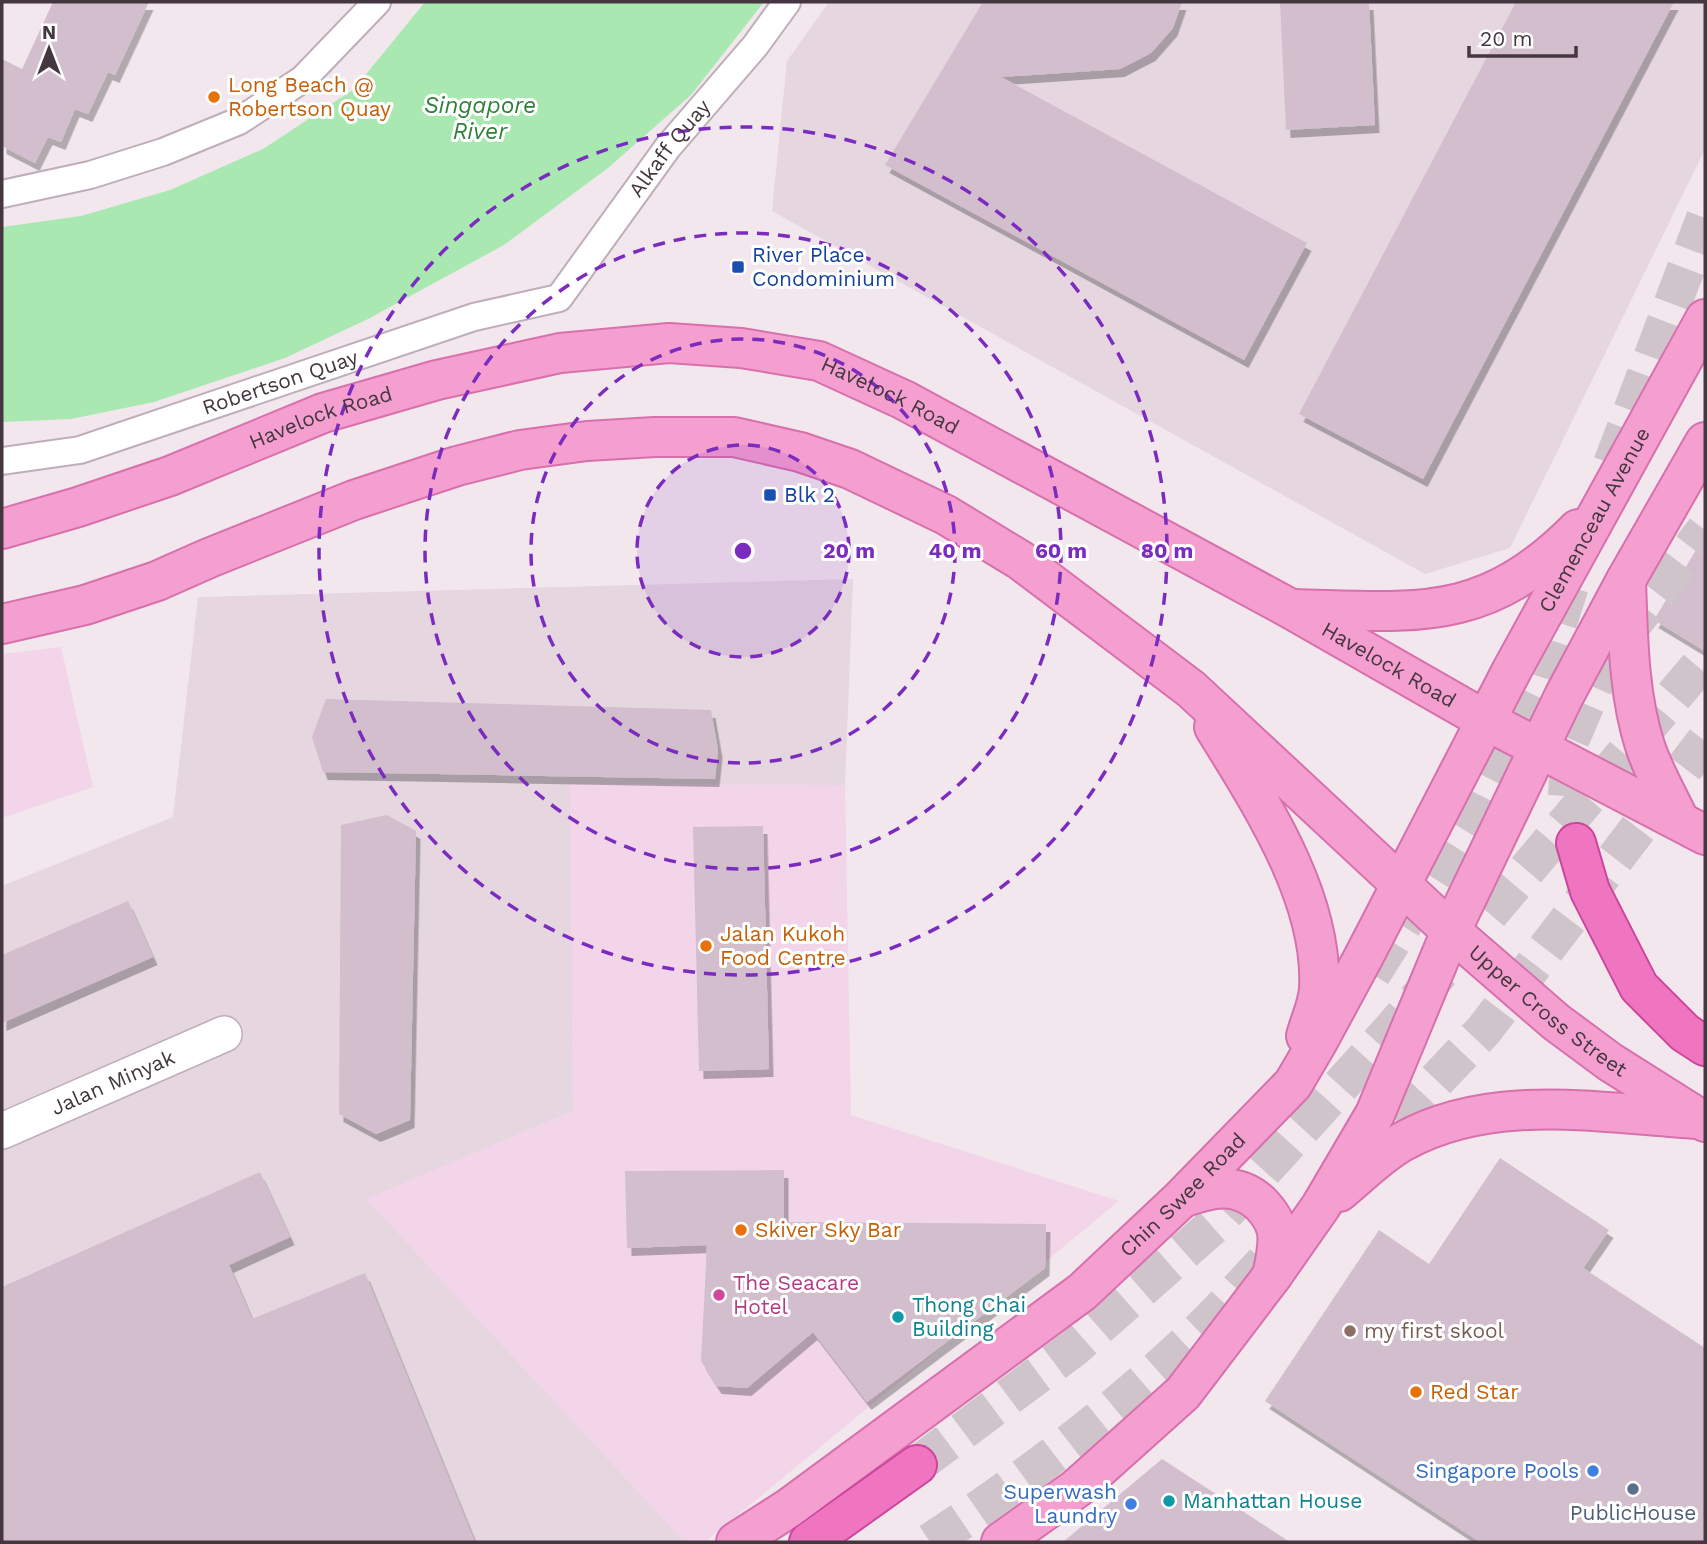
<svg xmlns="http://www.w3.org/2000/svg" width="1707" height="1544" font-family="'Work Sans',sans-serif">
	<defs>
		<filter id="shadow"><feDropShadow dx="4.5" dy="8" stdDeviation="0" flood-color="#0004"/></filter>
	</defs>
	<rect width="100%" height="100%" fill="#f2e7ed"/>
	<g fill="#e5d6df">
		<polygon points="829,2 1705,2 1705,149 1510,548 1425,574 772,211 787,61"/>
		<polygon points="853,579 845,785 571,784 573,1111 367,1199 685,1542 2,1542 2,886 173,817 198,597"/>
	</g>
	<g fill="#f2d5e9">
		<polygon points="61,647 93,787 2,818 2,654"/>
		<polygon points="570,784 845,785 851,1115 1119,1201 705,1542 685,1542 366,1199 573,1111"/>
	</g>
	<polygon fill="#aae8b2" points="425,2 764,2 691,95 608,168 504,245 368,319 285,358 154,402 71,419 2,422 2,227 81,216 170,190 263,149 354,89"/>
	<g fill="#d2becc" filter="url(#shadow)">
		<polygon points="53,2 149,2 115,75 108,72 88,114 75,109 61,142 48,137 35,163 2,146 2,59 22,69"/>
		<polygon points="983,2 1182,2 1173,28 1151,53 1120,69 1001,77 1307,243 1244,360 885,165"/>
		<polygon points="1280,2 1369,2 1375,125 1286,130"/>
		<polygon points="1516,2 1674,2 1423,479 1299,414"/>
		<polygon points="1705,535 1705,651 1654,620"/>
		<polygon points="326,699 711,710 718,750 715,779 323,772 312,737"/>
		<polygon points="387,815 416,831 410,1120 376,1134 339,1114 341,825"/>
		<polygon points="763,826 769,1069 699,1071 693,827"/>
		<polygon points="128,901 153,957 2,1023 2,955"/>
		<polygon points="1500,1158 1609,1230 1583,1268 1705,1348 1705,1542 1480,1542 1265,1401 1379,1230 1429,1264"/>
		<polygon points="784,1170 784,1222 1046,1224 1045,1268 867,1402 813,1332 747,1388 717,1386 701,1361 707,1245 627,1248 625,1171"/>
		<polygon points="260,1172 290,1237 229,1265 252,1319 365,1273 475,1542 2,1542 2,1287"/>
		<polygon points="1162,1459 1290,1542 1063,1542"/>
	</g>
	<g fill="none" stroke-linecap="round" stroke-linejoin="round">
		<g stroke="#cfc4ca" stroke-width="38" stroke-dasharray="38 19" stroke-linecap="butt">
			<polyline points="1612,464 1705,218"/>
			<polyline points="1567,796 1570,741 1604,662 1705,530"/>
			<polyline points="1372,974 1477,806 1540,678 1571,583"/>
			<polyline points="1358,1163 1484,1030 1705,741"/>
			<polyline points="917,1465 1074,1348 1214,1225 1392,1029 1705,659"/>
			<path d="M930,1542C1023,1481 1113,1413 1194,1336C1221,1311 1245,1282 1271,1255"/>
		</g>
		<g stroke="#bfaeb9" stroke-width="30">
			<g id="pedestrian">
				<polyline points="2,194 90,175 163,152 239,121 303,79 377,2"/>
				<path id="s1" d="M2,461L80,450L474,317L559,298L668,147L755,46L787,2"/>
			</g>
		</g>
		<g stroke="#bfaeb9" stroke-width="38">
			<g id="minor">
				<path id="s2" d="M2,1131L224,1034"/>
			</g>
		</g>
		<g stroke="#d770ac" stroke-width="42">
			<g id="primary">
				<path id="s3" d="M2,529L78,507L170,476L323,413L437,380L560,353L669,343L741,348L819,361L904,400L1291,609L1485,720L1705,835"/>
				<path d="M1626,580C1628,635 1628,693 1645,746C1653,771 1668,796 1679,820"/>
				<path d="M1294,609C1417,612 1484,624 1578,529"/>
				<path id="s4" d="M2,624L85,605L157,581L209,558L354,500L457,466L520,450L587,441L655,437H734L800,452L850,469L946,515L1020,560L1191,689L1451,931L1556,1022L1610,1062L1705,1122"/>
				<path d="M1214,727C1260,802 1324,898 1319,989C1318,1005 1310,1021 1306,1036"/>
				<path d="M1339,1192C1359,1176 1379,1155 1402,1142C1491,1092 1600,1113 1697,1119"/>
				<path d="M1182,1198C1210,1188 1236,1181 1260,1203C1267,1210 1275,1221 1277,1232C1279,1246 1275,1262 1272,1276"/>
				<path id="s5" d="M736,1542L789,1508L1082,1292L1182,1198L1293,1084L1317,1043L1363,958L1513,668L1705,319"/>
				<polyline points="1001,1542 1077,1488 1183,1393 1272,1276 1321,1206 1375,1114 1451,931 1564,696 1626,580 1705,442"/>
			</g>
		</g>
		<g stroke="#cd469d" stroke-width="42">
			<g id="motorway">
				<polyline points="1576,843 1590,891 1639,987 1685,1033 1705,1046"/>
				<polyline points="809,1542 917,1465"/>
			</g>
		</g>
		<use href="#pedestrian" stroke="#fff" stroke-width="26"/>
		<use href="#minor" stroke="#fff" stroke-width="35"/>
		<use href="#primary" stroke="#f49fcf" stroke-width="38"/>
		<use href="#motorway" stroke="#ef75c0" stroke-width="38"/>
	</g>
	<circle cx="743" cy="551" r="106" fill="#7b2cbf" fill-opacity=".12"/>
	<g fill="none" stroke="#7b2cbf" stroke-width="3.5" stroke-dasharray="12 9">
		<circle cx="743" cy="551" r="106"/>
		<circle cx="743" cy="551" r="212"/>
		<circle cx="743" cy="551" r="318"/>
		<circle cx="743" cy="551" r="424"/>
	</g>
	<g fill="#e8710a" stroke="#fff" stroke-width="2.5">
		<circle cx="214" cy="97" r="7"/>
		<circle cx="706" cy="946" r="7"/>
		<circle cx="741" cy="1230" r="7"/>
		<circle cx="1416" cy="1392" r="7"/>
	</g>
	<g fill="#1a4fb4" stroke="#fff" stroke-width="2.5">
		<rect x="731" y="260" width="14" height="14" rx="3.5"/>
		<rect x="763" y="488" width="14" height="14" rx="3.5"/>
	</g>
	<circle fill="#d1479c" stroke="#fff" stroke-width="2.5" cx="719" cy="1295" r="7"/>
	<g fill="#0f9aa8" stroke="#fff" stroke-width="2.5">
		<circle cx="898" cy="1317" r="7"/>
		<circle cx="1169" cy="1501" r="7"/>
	</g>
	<circle fill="#8d6e63" stroke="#fff" stroke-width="2.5" cx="1350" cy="1331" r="7"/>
	<g fill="#3f7fe0" stroke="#fff" stroke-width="2.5">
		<circle cx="1593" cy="1471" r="7"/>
		<circle cx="1131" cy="1504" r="7"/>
	</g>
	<circle fill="#5c6f8a" stroke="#fff" stroke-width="2.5" cx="1633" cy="1489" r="7"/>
	<g text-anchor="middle" stroke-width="6" stroke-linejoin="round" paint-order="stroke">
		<g font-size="21" fill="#c56008" stroke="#fff" text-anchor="start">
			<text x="228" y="92">Long Beach @<tspan x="228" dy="24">Robertson Quay</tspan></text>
			<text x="720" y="941">Jalan Kukoh<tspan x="720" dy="24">Food Centre</tspan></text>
			<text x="755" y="1237">Skiver Sky Bar</text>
			<text x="1430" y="1399">Red Star</text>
		</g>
		<g font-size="21" fill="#443740" stroke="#fff">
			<text dy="7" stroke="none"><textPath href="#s1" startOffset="768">Alkaff Quay</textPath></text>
			<text dy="7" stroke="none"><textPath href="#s1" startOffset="290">Robertson Quay</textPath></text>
			<text dy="7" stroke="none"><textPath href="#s3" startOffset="926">Havelock Road</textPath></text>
			<text dy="7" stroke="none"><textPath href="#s3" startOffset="338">Havelock Road</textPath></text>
			<text dy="7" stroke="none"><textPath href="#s5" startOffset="1363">Clemenceau Avenue</textPath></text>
			<text dy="7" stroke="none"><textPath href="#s3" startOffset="1493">Havelock Road</textPath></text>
			<text dy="7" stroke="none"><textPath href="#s4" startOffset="1771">Upper Cross Street</textPath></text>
			<text dy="7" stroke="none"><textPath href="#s2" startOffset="121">Jalan Minyak</textPath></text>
			<text dy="7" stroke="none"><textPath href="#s5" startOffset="567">Chin Swee Road</textPath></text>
		</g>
		<g font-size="21" fill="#164399" stroke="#fff" text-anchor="start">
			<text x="752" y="262">River Place<tspan x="752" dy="24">Condominium</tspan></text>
			<text x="784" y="502">Blk 2</text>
		</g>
		<g font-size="21" fill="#b23c85" stroke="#fff" text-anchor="start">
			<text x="733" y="1290">The Seacare<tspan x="733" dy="24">Hotel</tspan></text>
		</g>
		<g font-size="21" fill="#0d838f" stroke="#fff" text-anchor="start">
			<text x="912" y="1312">Thong Chai<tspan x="912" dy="24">Building</tspan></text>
			<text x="1183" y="1508">Manhattan House</text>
		</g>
		<g font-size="21" fill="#785e54" stroke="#fff" text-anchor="start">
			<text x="1364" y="1338">my first skool</text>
		</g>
		<g font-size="21" fill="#366cbe" stroke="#fff" text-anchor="end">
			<text x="1579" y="1478">Singapore Pools</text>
			<text x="1117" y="1499">Superwash<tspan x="1117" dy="24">Laundry</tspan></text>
		</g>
		<g font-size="21" fill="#4e5e75" stroke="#fff">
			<text x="1633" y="1520">PublicHouse</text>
		</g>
		<g font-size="23" font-style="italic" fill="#30803c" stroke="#fff">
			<text x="480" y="113">Singapore<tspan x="480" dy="26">River</tspan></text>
		</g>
	</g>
	<circle cx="743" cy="551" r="10" fill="#7b2cbf" stroke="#fff" stroke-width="3.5"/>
	<g font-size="21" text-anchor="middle" font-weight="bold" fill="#7b2cbf" stroke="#fff" stroke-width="6" stroke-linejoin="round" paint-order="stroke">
		<text x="849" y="558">20 m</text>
		<text x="955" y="558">40 m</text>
		<text x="1061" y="558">60 m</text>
		<text x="1167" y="558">80 m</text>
	</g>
	<rect width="1707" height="1544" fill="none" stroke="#443740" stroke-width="7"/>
	<g transform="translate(49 49)" stroke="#ffffff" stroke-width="5" paint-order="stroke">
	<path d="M0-5L12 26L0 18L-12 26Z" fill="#443740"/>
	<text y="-10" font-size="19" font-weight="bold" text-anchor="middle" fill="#443740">N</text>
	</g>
	<path d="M1469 46v10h107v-10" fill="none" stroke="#443740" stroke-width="3.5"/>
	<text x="1480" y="46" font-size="21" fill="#443740" stroke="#ffffff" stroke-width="5" paint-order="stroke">20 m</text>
</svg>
